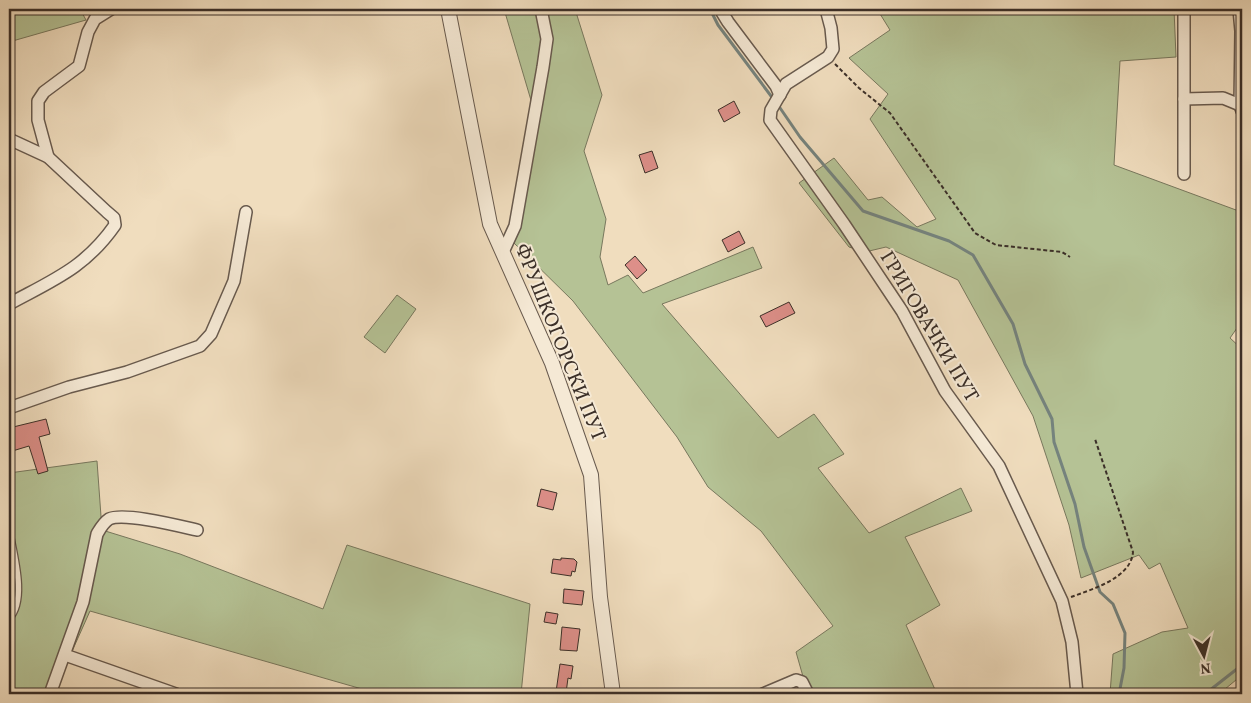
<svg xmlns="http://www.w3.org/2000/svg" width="1251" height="703" font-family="Vollkorn,serif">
	<rect width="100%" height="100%" fill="#f0ddbe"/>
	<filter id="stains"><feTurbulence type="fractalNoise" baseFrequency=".004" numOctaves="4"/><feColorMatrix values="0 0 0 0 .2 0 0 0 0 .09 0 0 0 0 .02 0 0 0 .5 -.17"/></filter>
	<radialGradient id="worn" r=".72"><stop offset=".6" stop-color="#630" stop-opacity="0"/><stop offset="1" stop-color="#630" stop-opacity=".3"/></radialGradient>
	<g fill="#b5c295" stroke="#78785e">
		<polygon points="9,9 80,9 86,20 9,42"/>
		<polygon points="504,9 575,9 602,95 584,151 606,219 600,257 608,285 628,275 643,293 753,247 762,268 662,304 778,438 814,414 844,454 818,468 869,533 961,488 972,511 905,537 940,605 906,625 937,694 808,694 796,652 833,626 761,531 708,487 677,437 573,301 514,243 538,124"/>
		<polygon points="877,9 1174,9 1176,57 1120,61 1114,165 1236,210 1242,196 1242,321 1230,338 1242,349 1242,675 1219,694 1110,694 1113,654 1162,632 1188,628 1160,563 1149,569 1139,555 1081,578 1069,525 1033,416 958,280 886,247 865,252 849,247 799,183 834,158 868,200 882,197 917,227 936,219 870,119 888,94 849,58 890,30"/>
		<polygon points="397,295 416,309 385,353 364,337"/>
		<polygon points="97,461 102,530 180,554 323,609 347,545 530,604 521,694 465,694 454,692 453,694 361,694 362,689 90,611 53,694 9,694 9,473"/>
	</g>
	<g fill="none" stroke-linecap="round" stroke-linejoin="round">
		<g stroke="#75837e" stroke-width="3">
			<polyline points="710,9 718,25 774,100"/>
			<polyline points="778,105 800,137 863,211 949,241 973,255 1013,324 1025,364 1052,419 1054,442 1075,504 1084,547 1100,592 1113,604 1125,633 1124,668 1119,694"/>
			<polyline points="1205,694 1242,665"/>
		</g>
	</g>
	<g fill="#dd8f89" stroke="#3b2f28">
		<polygon points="734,101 740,113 724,122 718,110"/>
		<polygon points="652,151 658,168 645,173 639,155"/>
		<polygon points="739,231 745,243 728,252 722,240"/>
		<polygon points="635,256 647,270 637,279 625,265"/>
		<polygon points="789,302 795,313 766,327 760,316"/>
		<polygon points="46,419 50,434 39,437 48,471 38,474 29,446 9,452 9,428"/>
		<polygon points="541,489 557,493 553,510 537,506"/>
		<polygon points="561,558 574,559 577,562 575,572 572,571 571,576 551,573 553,559 561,560"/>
		<polygon points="564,589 584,591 582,605 563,603"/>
		<polygon points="546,612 558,614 556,624 544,622"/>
		<polygon points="562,627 580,629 577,651 560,650"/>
		<polygon points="560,664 573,666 571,679 568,678 566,693 556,692"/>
	</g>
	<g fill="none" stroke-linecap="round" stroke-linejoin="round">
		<g stroke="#685a4e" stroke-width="8">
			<path id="service" d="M9,528C13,552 28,600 9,619"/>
		</g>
		<g stroke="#685a4e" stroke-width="14">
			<g id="minor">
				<polyline points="720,9 728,22 776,86 780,95"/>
				<polyline points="826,9 831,28 833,49 828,57 786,84 771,110 770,120 844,224 902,311 945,391 999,466 1062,601 1072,642 1077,694"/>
				<polyline points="1184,9 1184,174"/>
				<polyline points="1239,9 1241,31 1240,105 1242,111"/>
				<polyline points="1184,99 1223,98 1240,105"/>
				<path d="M9,139L48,157L107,212L114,218L115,225C85,268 53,280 9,304"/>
				<polyline points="48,157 38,120 38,101 44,92 79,66 88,32 95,19 111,9"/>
				<polyline points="503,252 515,226 543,67 547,39 541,9"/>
				<polyline points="9,408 69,387 127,372 200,346 211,334 234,281 246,212"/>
				<polyline points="65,655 176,694"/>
				<path d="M50,694L83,602L97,534C100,529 103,523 109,519C124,512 179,526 197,530"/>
				<polyline points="763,694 796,680 802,682 808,694"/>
			</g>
		</g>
		<g stroke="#685a4e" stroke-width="16">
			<polyline id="tertiary" points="448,9 490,224 552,363 591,475 600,597 613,694"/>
		</g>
		<g stroke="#3b2f28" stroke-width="2" stroke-dasharray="4 2.5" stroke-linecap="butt">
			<polyline points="835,64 859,88 890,113 975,233 996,245 1062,252 1070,257"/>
			<path d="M1071,597C1093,589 1131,578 1133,552L1095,439"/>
		</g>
		<use href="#service" stroke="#f5e9d5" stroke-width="5.5"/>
		<use href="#minor" stroke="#f5e9d5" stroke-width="11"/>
		<use href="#tertiary" stroke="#f5e9d5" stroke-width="14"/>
	</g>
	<g text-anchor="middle" stroke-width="4" stroke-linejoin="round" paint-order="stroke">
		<g font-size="20" fill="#3b2f28" stroke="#f5e9d5">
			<text transform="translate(930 326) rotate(59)" y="7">ГРИГОВАЧКИ ПУТ</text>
			<text transform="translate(561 342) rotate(68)" y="7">ФРУШКОГОРСКИ ПУТ</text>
		</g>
	</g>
	<rect width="1251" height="703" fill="none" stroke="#f0ddbe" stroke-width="30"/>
	<rect x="10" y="10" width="1231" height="683" fill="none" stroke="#3b2f28" stroke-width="2.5"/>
	<rect x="15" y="15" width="1221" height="673" fill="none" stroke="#3b2f28"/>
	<g transform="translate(1204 656) rotate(173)" stroke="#f5e9d5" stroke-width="4" paint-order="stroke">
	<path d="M0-4L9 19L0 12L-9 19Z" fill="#3b2f28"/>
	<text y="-8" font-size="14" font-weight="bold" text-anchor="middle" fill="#3b2f28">N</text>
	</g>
	<rect width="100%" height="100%" filter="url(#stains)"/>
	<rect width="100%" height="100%" fill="url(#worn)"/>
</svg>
